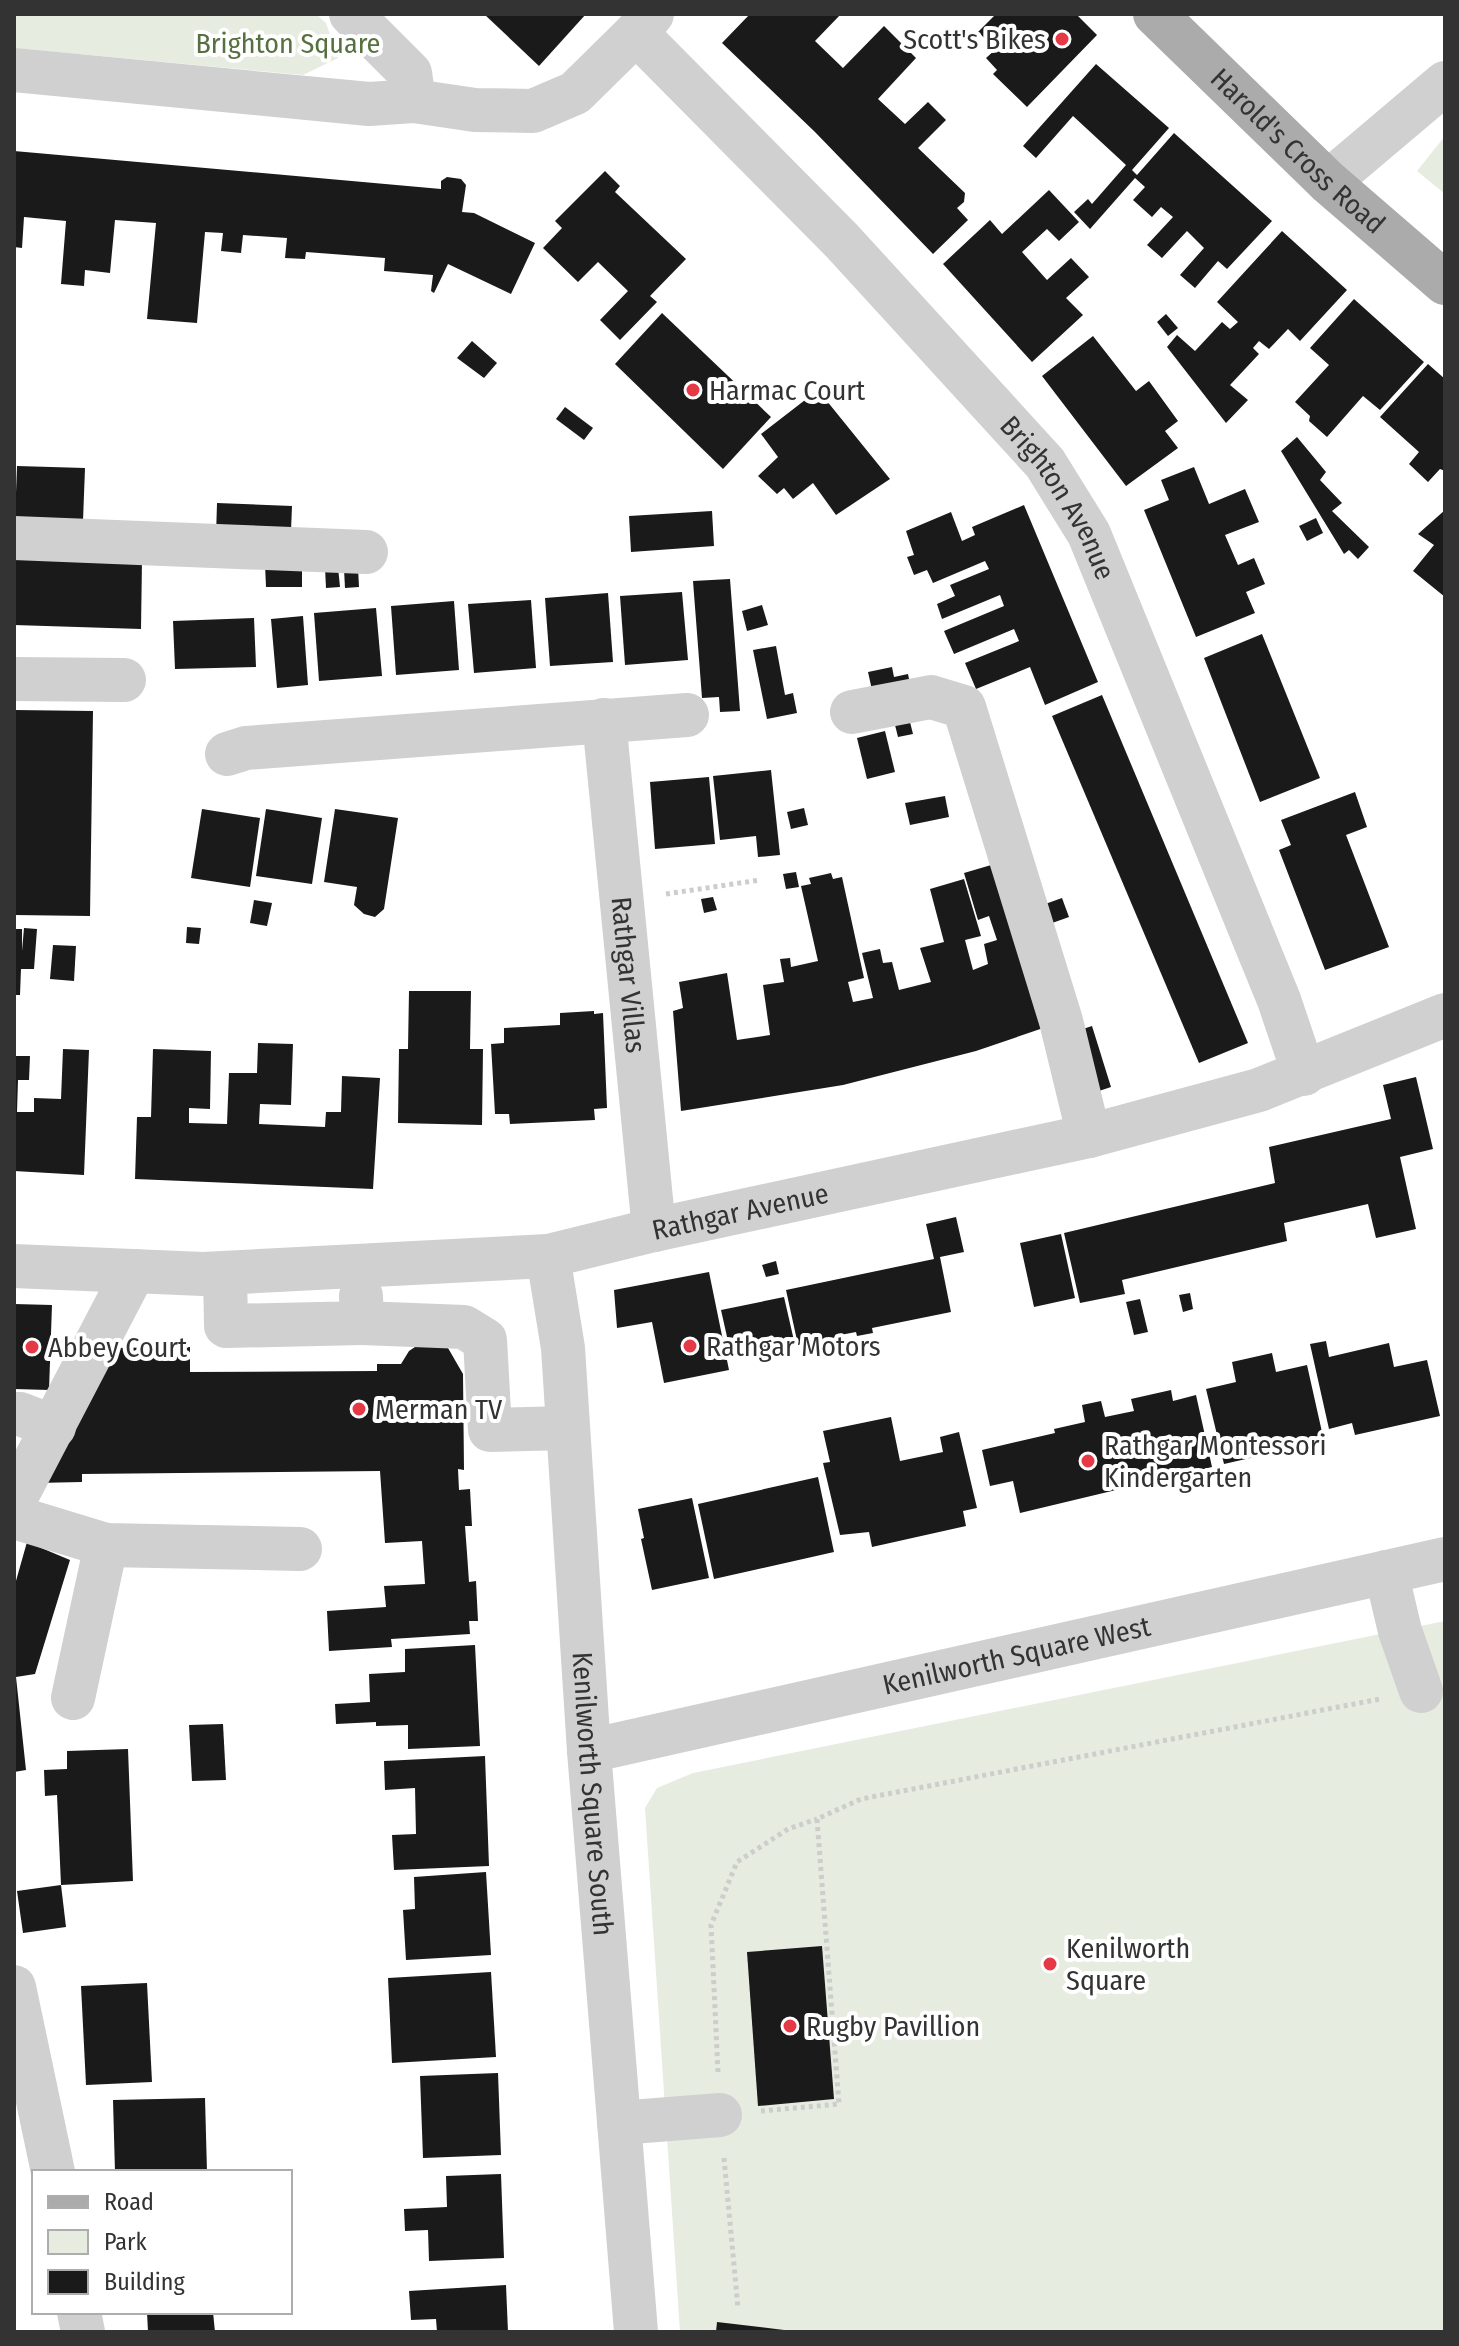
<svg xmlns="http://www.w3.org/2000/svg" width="1459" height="2346" font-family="'Fira Sans Condensed',sans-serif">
	<rect width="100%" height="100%" fill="#fff"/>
	<g fill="#e6ecdf">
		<polygon points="14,14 316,14 326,23 338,58 303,75 14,48"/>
		<polygon points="1445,136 1445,194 1417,171"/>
		<polygon points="1445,1621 1445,2332 680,2332 645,1808 657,1788 693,1773"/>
	</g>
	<g fill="#1a1a1a">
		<polygon points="484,14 586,14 539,66"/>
		<polygon points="750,14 841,14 815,41 843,68 884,26 916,58 878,99 905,124 928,102 946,120 918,148 965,193 964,202 957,208 968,220 933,254 815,132 722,43"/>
		<polygon points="996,14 1076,14 1097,35 1027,107 993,74 997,70 986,58 996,49 978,32"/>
		<polygon points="1096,64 1169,128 1132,170 1137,175 1174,133 1272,221 1227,269 1218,261 1195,288 1180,275 1204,248 1187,231 1162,258 1147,245 1173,217 1161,207 1152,217 1133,200 1145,187 1135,178 1090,229 1074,212 1088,199 1092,204 1126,165 1073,116 1036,158 1023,146"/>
		<polygon points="14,151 441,189 441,181 447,177 461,179 466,185 462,212 474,213 535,243 511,294 448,264 434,293 431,291 433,275 384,271 385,258 306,252 305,259 285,258 287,238 243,235 241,253 221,251 223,233 205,232 197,323 147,319 156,223 115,220 110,273 85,270 84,286 61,284 66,221 24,217 22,248 14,247"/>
		<polygon points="605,171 620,186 615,192 686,259 650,296 657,302 620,340 600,320 628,291 598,262 578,282 543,248 562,228 555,221"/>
		<polygon points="1049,190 1079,222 1059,241 1047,229 1022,252 1047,280 1071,258 1089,277 1066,298 1083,315 1032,362 943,264 990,220 1002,234"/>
		<polygon points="1282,231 1347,290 1300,341 1288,329 1269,349 1259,341 1253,348 1259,354 1230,385 1248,400 1226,423 1167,347 1177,335 1195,351 1222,322 1230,329 1238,322 1217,302"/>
		<polygon points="1354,299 1424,362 1380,410 1363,396 1327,437 1309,421 1310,416 1295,402 1329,365 1310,348"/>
		<polygon points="662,313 771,417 723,469 615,364"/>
		<polygon points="1166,314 1178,328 1168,336 1157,322"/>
		<polygon points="1093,336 1136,391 1149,381 1178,421 1165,431 1178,448 1126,486 1042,376"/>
		<polygon points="472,341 497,363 484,378 457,358"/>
		<polygon points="1428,364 1445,379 1445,471 1440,469 1428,482 1409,464 1419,452 1380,417"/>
		<polygon points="818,390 890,479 836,515 813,483 793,499 784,488 777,494 758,476 778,457 761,434"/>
		<polygon points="565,407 593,428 584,440 556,419"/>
		<polygon points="1297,437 1326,472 1320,480 1342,503 1332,511 1369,547 1358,559 1349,550 1344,554 1281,451"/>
		<polygon points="17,466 85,468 83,521 15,519"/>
		<polygon points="1194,467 1209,504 1245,489 1259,522 1225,535 1238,565 1254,558 1265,584 1246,592 1255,613 1196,637 1144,510 1169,500 1161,480"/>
		<polygon points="217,503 292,506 291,531 216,536"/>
		<polygon points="1024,505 1098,682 1045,705 1030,667 976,689 965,663 1019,641 1014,629 954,654 944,631 1004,606 1000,595 942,619 937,604 955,596 950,585 989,569 985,561 933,583 927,570 914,575 907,557 914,555 906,531 951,512 962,541 975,535 972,527"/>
		<polygon points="1445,510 1445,597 1413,571 1434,545 1418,534"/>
		<polygon points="712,511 714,546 631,552 629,516"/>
		<polygon points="1316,518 1323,533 1307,541 1299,526"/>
		<polygon points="14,555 142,559 141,629 14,625"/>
		<polygon points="302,563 302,587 266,587 265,564"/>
		<polygon points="338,567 340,587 326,588 325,568"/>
		<polygon points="358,568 359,587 345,588 344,569"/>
		<polygon points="730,579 740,711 720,712 719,697 702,698 693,581"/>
		<polygon points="682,592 688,660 625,665 620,596"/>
		<polygon points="608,593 613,662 550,666 545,598"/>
		<polygon points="531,600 536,668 474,673 468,604"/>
		<polygon points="454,601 459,670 396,675 391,606"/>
		<polygon points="762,605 768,625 747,631 742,611"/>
		<polygon points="376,608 382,676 319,681 314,613"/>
		<polygon points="303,616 308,685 277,688 271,619"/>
		<polygon points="254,618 256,667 175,669 173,621"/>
		<polygon points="1262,634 1320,778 1260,802 1204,658"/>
		<polygon points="776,646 785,695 793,693 797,713 767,719 753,650"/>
		<polygon points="892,667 894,677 908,674 911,689 874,699 868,672"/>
		<polygon points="1102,695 1248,1043 1199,1063 1052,716"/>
		<polygon points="14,710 93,711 90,916 14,915"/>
		<polygon points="910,722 913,734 898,737 895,725"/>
		<polygon points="885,731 895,772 867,779 857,738"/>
		<polygon points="771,770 780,855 758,857 756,836 720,840 713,776"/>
		<polygon points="709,777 715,844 655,849 650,782"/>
		<polygon points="1355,792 1367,827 1346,835 1389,947 1325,970 1279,850 1291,845 1281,820"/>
		<polygon points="945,796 949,817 910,825 905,803"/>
		<polygon points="804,808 808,825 791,829 787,812"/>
		<polygon points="202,809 260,818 250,887 191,878"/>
		<polygon points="266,809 322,818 312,884 256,876"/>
		<polygon points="335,809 398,818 384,909 375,917 364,914 354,905 357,887 324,882"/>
		<polygon points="998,863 1052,1025 976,1051 843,1085 681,1111 673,1011 683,1008 679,982 727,973 737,1040 770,1035 763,985 784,982 780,959 790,958 791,967 818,961 801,886 811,884 809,878 831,873 833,879 842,877 864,978 848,982 853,1002 873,998 862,953 880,949 883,963 892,962 899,990 931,982 920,948 944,942 930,889 964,879 981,936 965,940 973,970 988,964 984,944 997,940 989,916 978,920 964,873"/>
		<polygon points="796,872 799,887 786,889 783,874"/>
		<polygon points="713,897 717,910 704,913 701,899"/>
		<polygon points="1062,898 1069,917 1041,927 1034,908"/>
		<polygon points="254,900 272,903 267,926 250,923"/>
		<polygon points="187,927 201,928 199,944 186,943"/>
		<polygon points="24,928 37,929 34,969 21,969 20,995 14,995 14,929 22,929 22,951"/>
		<polygon points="53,945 76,946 74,981 50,979"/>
		<polygon points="409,991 471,991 470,1049 483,1049 482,1125 398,1123 399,1049 408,1049"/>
		<polygon points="594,1011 594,1014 603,1013 607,1108 594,1109 595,1120 510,1124 509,1114 495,1114 491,1044 504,1043 504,1028 560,1025 560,1013"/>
		<polygon points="1092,1026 1111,1087 1090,1094 1071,1033"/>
		<polygon points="258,1043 293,1044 291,1105 260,1104 259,1124 325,1127 326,1112 341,1112 342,1076 380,1078 373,1189 135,1179 137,1117 151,1117 153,1049 211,1051 210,1109 189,1108 189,1123 227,1124 229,1073 257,1073"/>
		<polygon points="63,1049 89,1050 84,1175 14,1171 14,1056 30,1056 29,1080 18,1080 17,1112 34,1112 34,1098 61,1099"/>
		<polygon points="1416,1077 1433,1149 1400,1157 1416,1229 1376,1238 1368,1204 1284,1223 1287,1241 1122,1280 1125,1294 1080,1303 1064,1233 1275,1183 1269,1147 1391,1119 1383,1085"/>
		<polygon points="956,1217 964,1252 940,1257 951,1312 872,1328 873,1333 857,1336 856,1332 835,1336 836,1341 820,1344 820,1340 798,1345 786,1290 934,1259 926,1224"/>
		<polygon points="1061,1234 1075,1298 1034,1307 1020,1243"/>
		<polygon points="776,1261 779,1274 766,1277 762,1265"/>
		<polygon points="709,1272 729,1370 664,1383 652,1322 617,1328 614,1290"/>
		<polygon points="1190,1293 1193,1309 1183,1312 1179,1295"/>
		<polygon points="784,1297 795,1345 732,1359 721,1310"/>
		<polygon points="1140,1299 1148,1332 1134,1335 1126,1302"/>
		<polygon points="14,1304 52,1305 49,1390 14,1389"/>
		<polygon points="1326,1341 1329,1357 1389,1343 1394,1367 1427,1360 1440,1416 1355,1435 1352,1423 1329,1429 1310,1344"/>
		<polygon points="421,1343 436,1344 448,1348 463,1374 464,1470 458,1469 459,1490 470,1489 472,1526 465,1526 467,1553 469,1582 476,1581 478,1621 469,1621 470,1634 391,1639 392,1647 329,1651 327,1611 386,1607 384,1586 425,1584 422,1541 385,1543 380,1471 82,1474 82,1482 36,1483 108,1348 190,1347 190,1372 377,1371 377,1364 401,1364 409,1351"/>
		<polygon points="1272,1353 1276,1372 1307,1365 1324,1441 1224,1464 1206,1389 1236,1382 1232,1362"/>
		<polygon points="1171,1390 1173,1401 1196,1395 1212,1467 1020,1513 1013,1481 990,1486 982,1450 1055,1433 1054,1429 1085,1422 1082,1405 1101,1401 1105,1417 1134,1411 1131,1399"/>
		<polygon points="891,1417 900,1461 943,1452 940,1437 959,1432 977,1508 963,1511 966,1526 872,1547 869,1532 840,1535 823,1463 830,1462 823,1431"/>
		<polygon points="818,1477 834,1552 714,1579 698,1504"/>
		<polygon points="692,1498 709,1578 652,1590 641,1539 644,1538 638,1509"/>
		<polygon points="27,1542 70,1560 35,1674 16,1677 26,1770 14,1772 14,1588"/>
		<polygon points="475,1645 480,1746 408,1749 408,1725 376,1726 376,1722 336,1724 335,1704 370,1702 369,1674 405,1672 405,1649"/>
		<polygon points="223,1724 226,1780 192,1781 189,1725"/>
		<polygon points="128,1749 133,1881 61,1885 57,1795 45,1796 44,1770 67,1769 67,1751"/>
		<polygon points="485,1756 489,1866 394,1870 392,1835 416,1834 415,1788 385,1790 384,1761"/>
		<polygon points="486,1872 491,1955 406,1960 403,1910 415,1909 414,1877"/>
		<polygon points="61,1885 66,1927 23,1933 17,1891"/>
		<polygon points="822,1946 834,2099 758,2106 747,1952"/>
		<polygon points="491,1972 496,2057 392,2063 388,1978"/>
		<polygon points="147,1983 152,2082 86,2085 81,1986"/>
		<polygon points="498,2073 501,2155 423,2158 420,2076"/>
		<polygon points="205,2098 207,2172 115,2172 113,2100"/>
		<polygon points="501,2174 504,2258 429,2261 428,2230 405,2231 404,2209 447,2207 446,2176"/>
		<polygon points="506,2285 508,2332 437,2332 436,2319 411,2320 409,2291"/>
		<polygon points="147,2312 213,2312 215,2332 148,2332"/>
		<polygon points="717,2322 784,2330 784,2332 716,2332"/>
	</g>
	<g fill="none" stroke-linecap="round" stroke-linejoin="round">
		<g stroke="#cdcdcd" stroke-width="5" stroke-dasharray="4 4" stroke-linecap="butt">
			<polyline points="666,894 760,880"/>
			<polyline points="718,2072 711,1925 737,1862 788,1829 817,1819"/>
			<polyline points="761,2111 839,2104 817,1819 861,1799 1380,1699"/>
			<polyline points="724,2158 738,2308"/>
		</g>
		<g stroke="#d0d0d0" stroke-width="44">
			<polyline points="351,14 410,73 414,101"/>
			<path id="s1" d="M636,33L842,241L1045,463L1089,534L1279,1000L1304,1074"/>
			<polyline points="14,70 369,104 414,101 475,110 533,111 575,93 636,33 652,14"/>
			<polyline points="1328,182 1445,83"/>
			<polyline points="14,538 366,552"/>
			<polyline points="14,679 124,680"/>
			<polyline points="852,712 931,697 964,707 1061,1021 1089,1136"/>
			<path id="s2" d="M604,720L654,1230"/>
			<polyline points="227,754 246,748 687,715"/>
			<path id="s3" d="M548,1256L563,1348L589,1751L636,2332"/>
			<path id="s4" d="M14,1266L203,1274L548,1256L654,1230L1089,1136L1259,1090L1445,1015"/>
			<polyline points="225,1273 226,1326 362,1323 361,1296"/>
			<polyline points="362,1323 464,1327 485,1340 490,1430 568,1428"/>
			<polyline points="14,1414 20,1414 54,1427"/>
			<polyline points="14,1501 134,1271"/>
			<polyline points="14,1517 106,1545 300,1549"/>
			<polyline points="1386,1572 1400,1631 1421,1691"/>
			<polyline points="73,1698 106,1545"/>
			<path id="s5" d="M589,1751L1445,1559"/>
			<polyline points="14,1987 53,2172"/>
			<polyline points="619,2123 720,2115"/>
			<polyline points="79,2312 83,2332"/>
		</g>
		<path stroke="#ababab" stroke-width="44" id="s6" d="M1155,14L1328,182L1445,283"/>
	</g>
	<g fill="#e63946" stroke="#fff" stroke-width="3">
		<circle cx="1062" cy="39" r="8"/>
		<circle cx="693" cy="390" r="8"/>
		<circle cx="690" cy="1346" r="8"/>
		<circle cx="32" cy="1347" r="8"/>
		<circle cx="359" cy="1409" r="8"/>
		<circle cx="1088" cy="1461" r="8"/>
		<circle cx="1050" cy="1964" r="8"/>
		<circle cx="790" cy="2026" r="8"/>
	</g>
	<g text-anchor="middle" stroke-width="8" stroke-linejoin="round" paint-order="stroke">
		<g font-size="28" fill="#333" stroke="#fff" text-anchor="start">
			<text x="1046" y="49" text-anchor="end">Scott's Bikes</text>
			<text x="709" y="400">Harmac Court</text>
			<text x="706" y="1356">Rathgar Motors</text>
			<text x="48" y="1357">Abbey Court</text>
			<text x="375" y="1419">Merman TV</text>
			<text x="1104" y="1455">Rathgar Montessori<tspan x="1104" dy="32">Kindergarten</tspan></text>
			<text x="1066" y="1958">Kenilworth<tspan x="1066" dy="32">Square</tspan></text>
			<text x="806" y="2036">Rugby Pavillion</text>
		</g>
		<g font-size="28" fill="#56703f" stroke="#fff">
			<text x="288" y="53">Brighton Square</text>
		</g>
		<g font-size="28" fill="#333" stroke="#fff">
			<text dy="10" stroke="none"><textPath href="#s6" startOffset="198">Harold's Cross Road</textPath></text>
			<text dy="10" stroke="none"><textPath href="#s1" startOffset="630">Brighton Avenue</textPath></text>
			<text dy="10" stroke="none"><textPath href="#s2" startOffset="256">Rathgar Villas</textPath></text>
			<text dy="10" stroke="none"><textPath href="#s4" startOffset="732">Rathgar Avenue</textPath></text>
			<text dy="10" stroke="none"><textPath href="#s5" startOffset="438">Kenilworth Square West</textPath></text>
			<text dy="10" stroke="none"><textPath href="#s3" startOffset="540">Kenilworth Square South</textPath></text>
		</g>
	</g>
	<rect width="1459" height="2346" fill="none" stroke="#333333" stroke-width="32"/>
	<rect x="32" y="2170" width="260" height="144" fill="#ffffff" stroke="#adadad" stroke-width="2"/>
	<rect x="48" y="2196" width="40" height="12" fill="#ababab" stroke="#adadad" stroke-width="2"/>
	<text x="104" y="2210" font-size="24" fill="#333333">Road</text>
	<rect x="48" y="2230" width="40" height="24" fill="#e6ecdf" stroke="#adadad" stroke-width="2"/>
	<text x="104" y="2250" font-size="24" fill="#333333">Park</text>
	<rect x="48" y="2270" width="40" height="24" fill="#1a1a1a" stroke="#adadad" stroke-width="2"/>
	<text x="104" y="2290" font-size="24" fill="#333333">Building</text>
</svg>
